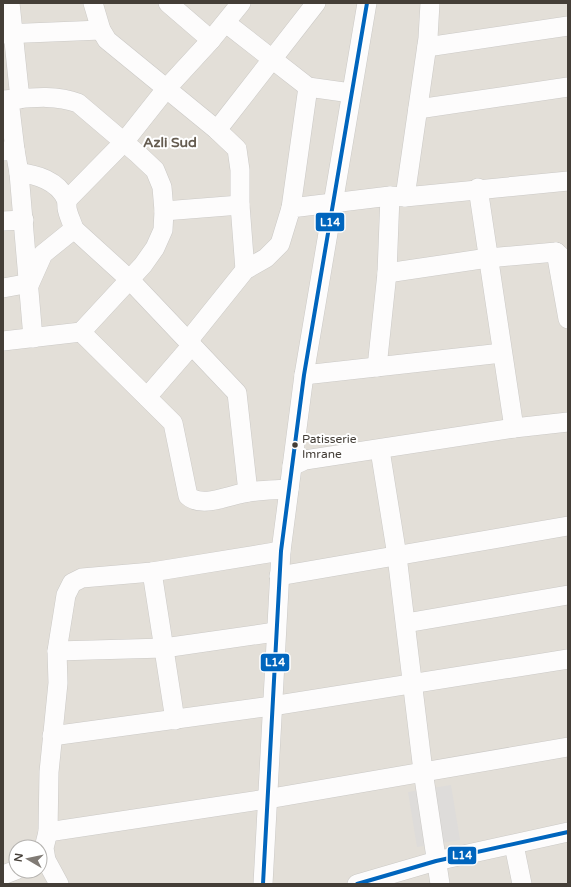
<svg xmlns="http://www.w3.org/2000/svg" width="571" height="887" font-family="'Varela Round',sans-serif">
	<rect width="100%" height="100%" fill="#efede9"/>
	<path fill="#e3dfd8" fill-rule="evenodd" d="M3,3H568V884H3ZM16,847H40V871H16Z"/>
	<polygon fill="#dedcda" points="451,785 460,840 417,847 408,792"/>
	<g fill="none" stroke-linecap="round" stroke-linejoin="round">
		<g stroke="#cbc9c6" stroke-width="20">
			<g id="minor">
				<polyline points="10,3 20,99"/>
				<polyline points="93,3 101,30 107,40 217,130 237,149 240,170 240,205 245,270"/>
				<polyline points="168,3 211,40"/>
				<polyline points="226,23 308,87 351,93"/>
				<polyline points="3,34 101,30"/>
				<polyline points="427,47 568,26"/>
				<path d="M3,100C28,98 55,94 78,103L138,154L155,170L162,187L164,211L163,230L155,248L143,265L81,332L3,341"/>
				<polyline points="418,109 568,87"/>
				<polyline points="217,130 316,3"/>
				<polyline points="3,151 15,150 9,100"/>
				<polyline points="19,173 33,338"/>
				<polyline points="478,188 514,428"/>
				<polyline points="405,197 428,38 430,3"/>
				<polyline points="67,200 124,142 166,89 211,40 241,3"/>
				<polyline points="291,208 308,87"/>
				<polyline points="164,211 240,205"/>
				<polyline points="3,221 24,220"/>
				<polyline points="74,229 129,279 237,393 248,492"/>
				<polyline points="556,252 568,319"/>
				<polyline points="387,273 488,258 556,252 568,263"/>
				<path d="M3,288L30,283L43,254L74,229C72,222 68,215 67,208C67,205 67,202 66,199C58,181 36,174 19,173L15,150"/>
				<path d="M81,332L173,423L188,496C203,509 231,494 249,492C262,490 276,490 289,489"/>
				<polyline points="188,341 245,270 266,258 280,244 291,208 390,196 405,197 568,181"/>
				<polyline points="377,367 387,273 390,196"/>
				<polyline points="304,375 502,353"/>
				<polyline points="147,397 192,345"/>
				<polyline points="380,450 397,556 423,771 440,884"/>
				<polyline points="292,466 305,460 514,428 568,422"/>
				<polyline points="152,572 175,720"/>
				<polyline points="279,576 568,526"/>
				<polyline points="406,623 568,595"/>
				<polyline points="57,651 164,648 275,632"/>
				<polyline points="52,736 272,706 568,659"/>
				<polyline points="48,832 267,799 568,747"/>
				<polyline points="514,845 522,884"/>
				<polyline points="3,875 16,870"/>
				<polyline points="59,884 46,860 44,848 48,832 49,772 58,683 57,651 66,595 72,583 82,578 152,572 281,551"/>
				<polyline points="263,884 281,551 304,375 367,3"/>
				<polyline points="357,884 436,861 568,832"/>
			</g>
		</g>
		<use href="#minor" stroke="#fdfcfc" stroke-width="19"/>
		<g stroke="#fff" stroke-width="7">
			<g id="bus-1">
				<polyline points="263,884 281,551 304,375 367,3"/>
				<polyline points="357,884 436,861 568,832"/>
			</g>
		</g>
		<use href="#bus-1" stroke="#0065bd" stroke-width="4"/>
	</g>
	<circle fill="#443e37" stroke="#fff" stroke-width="1.5" cx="295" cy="445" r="3.5"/>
	<g text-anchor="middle" stroke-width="4" stroke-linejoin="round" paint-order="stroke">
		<g font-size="12" fill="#443e37" stroke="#fff" text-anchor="start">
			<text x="302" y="443">Patisserie<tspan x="302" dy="15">Imrane</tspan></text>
		</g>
		<g font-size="14" font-weight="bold" fill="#655c50" stroke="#fff">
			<text x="170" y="147">Azli Sud</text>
		</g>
	</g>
	<g stroke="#fff" stroke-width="1.5">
		<rect x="315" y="212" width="30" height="20" rx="4" fill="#0065bd"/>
		<rect x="260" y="653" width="30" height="19" rx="4" fill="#0065bd"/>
		<rect x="447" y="846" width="30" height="19" rx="4" fill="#0065bd"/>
	</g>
	<g font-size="11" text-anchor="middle" font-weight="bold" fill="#fff">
		<text x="330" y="226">L14</text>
		<text x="275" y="666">L14</text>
		<text x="462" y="859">L14</text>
	</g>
	<rect width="571" height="887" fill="none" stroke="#443e37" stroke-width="8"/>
	<g transform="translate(28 859) rotate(279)"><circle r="19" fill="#ffffff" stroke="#b4b2af"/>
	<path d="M0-3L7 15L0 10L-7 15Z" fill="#807b75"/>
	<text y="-6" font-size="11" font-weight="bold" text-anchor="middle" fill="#443e37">N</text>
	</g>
</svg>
